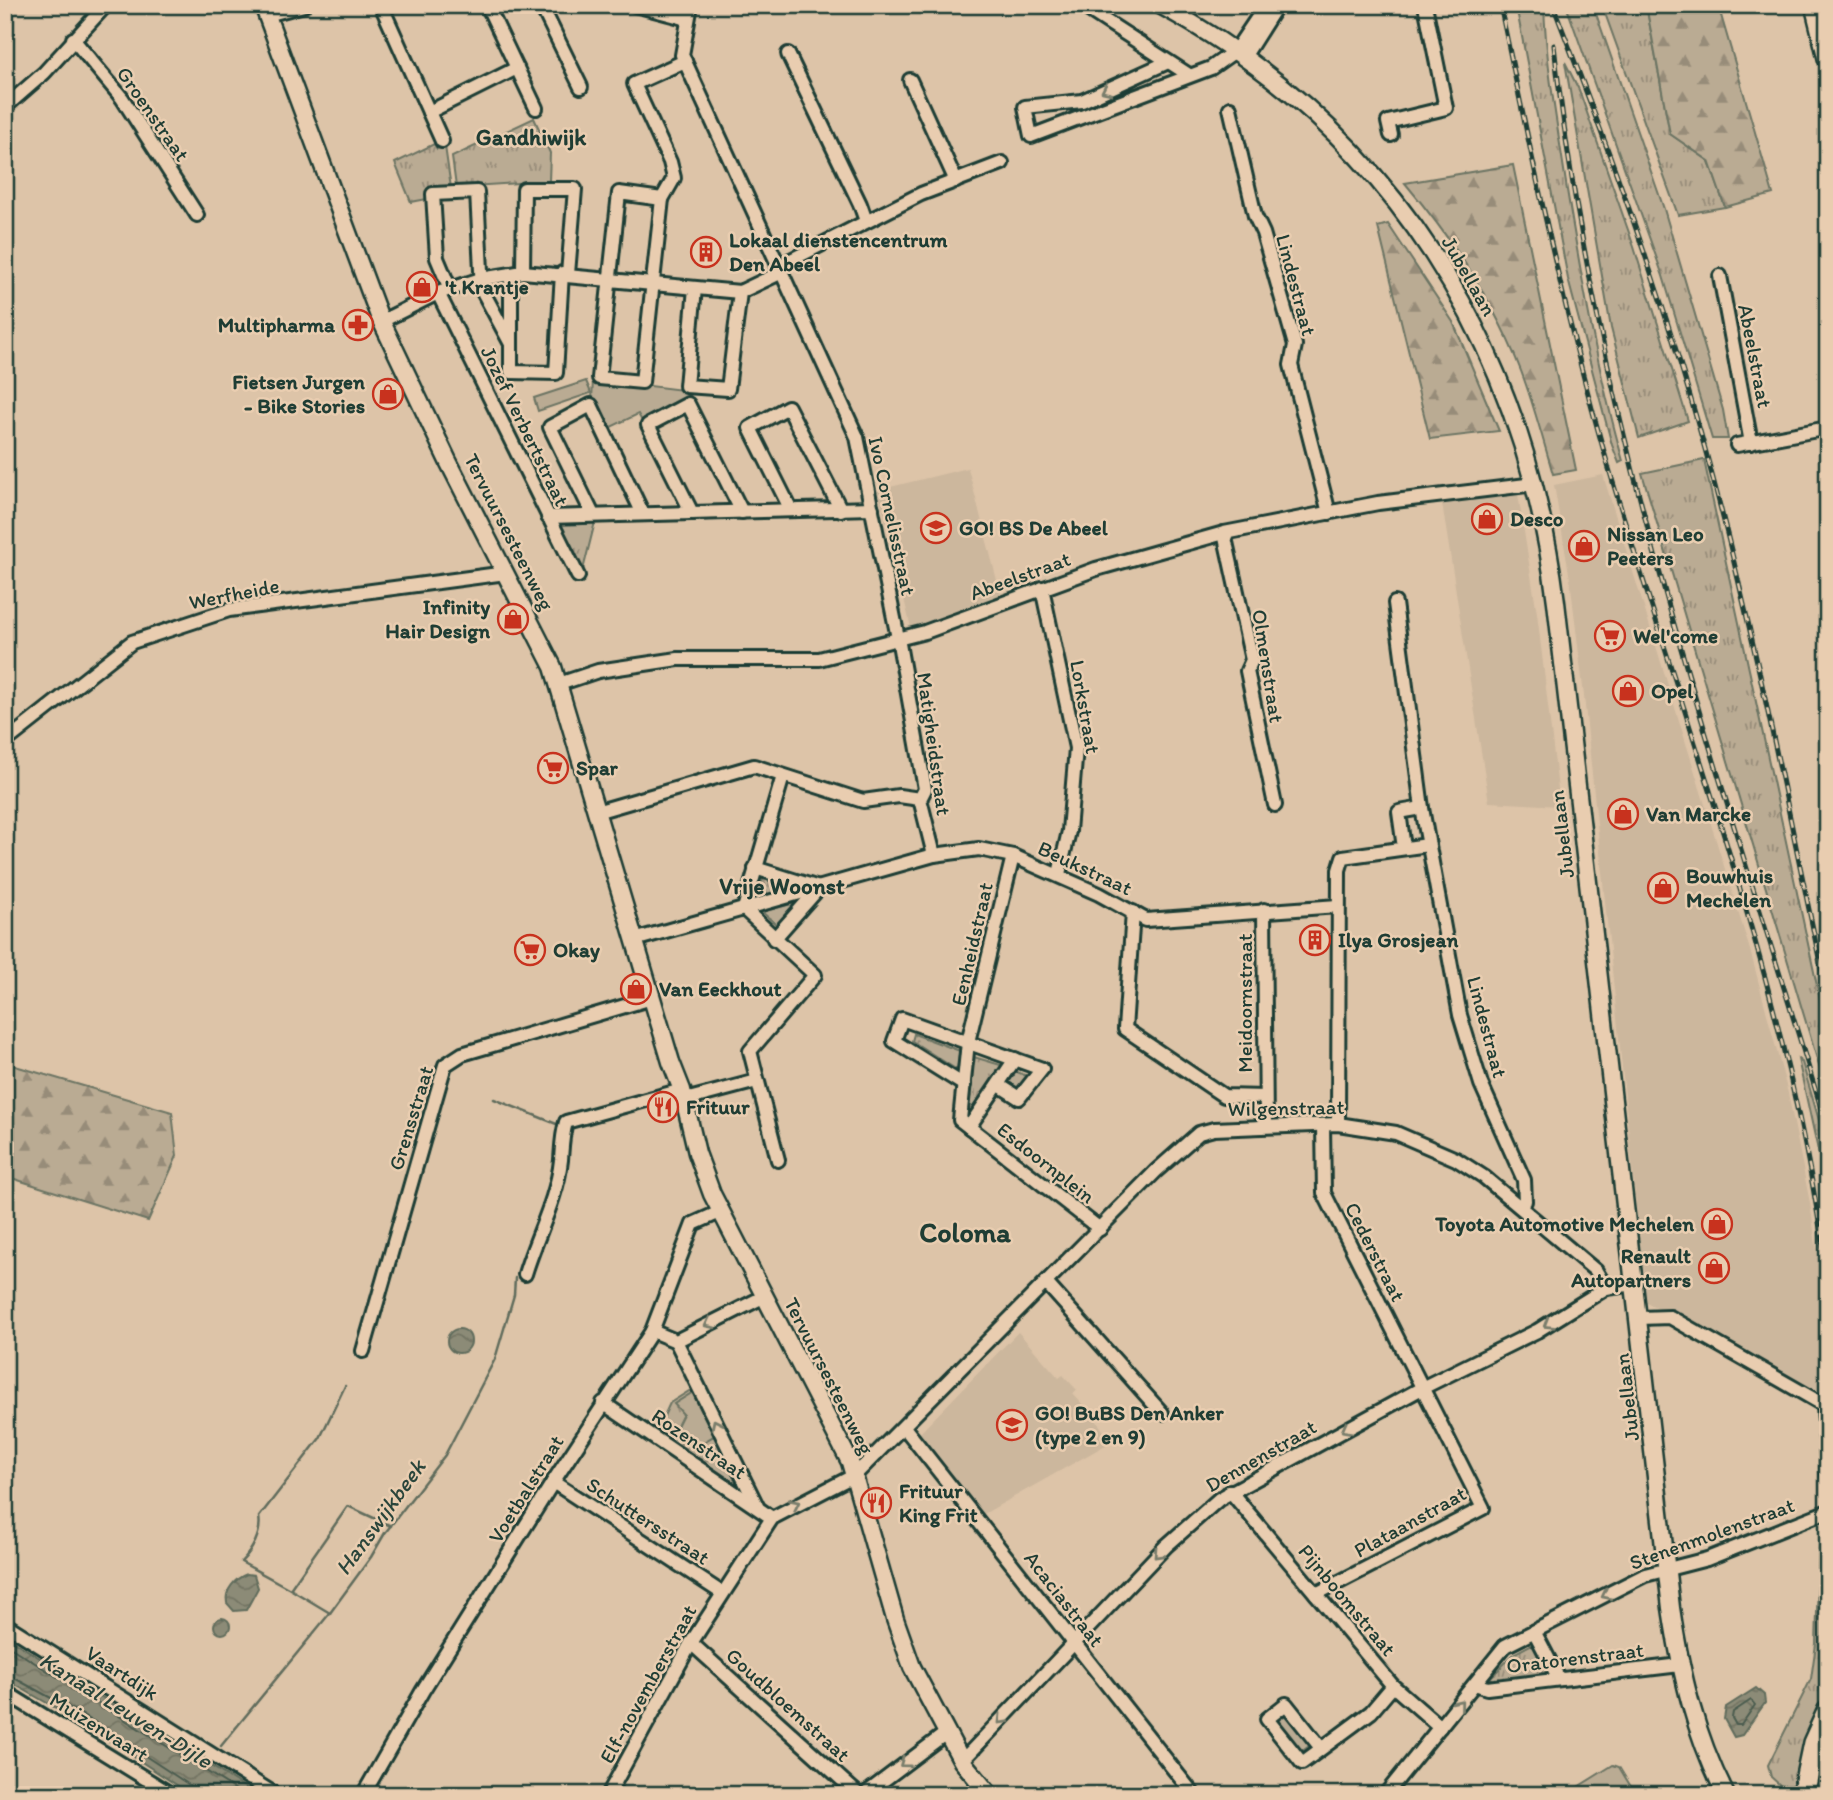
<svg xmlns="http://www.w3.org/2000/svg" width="1833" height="1800" font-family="Itim,sans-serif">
	<defs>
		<pattern id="grass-tufts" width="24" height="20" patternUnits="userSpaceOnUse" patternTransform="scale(1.75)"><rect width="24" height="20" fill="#baab93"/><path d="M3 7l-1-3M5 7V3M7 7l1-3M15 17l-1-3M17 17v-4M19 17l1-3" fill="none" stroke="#978c79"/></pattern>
		<pattern id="forest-firs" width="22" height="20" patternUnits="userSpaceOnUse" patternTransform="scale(1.75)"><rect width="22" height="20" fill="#baab93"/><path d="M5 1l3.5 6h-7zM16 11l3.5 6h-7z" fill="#978c79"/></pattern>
		<pattern id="water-waves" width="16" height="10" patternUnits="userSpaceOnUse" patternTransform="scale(1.75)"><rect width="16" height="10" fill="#8c8b77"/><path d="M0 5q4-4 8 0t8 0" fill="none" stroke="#727362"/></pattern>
	</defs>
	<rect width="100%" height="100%" fill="#ddc4a8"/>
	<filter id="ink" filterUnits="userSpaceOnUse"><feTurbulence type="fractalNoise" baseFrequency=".0143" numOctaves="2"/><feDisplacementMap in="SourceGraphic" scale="14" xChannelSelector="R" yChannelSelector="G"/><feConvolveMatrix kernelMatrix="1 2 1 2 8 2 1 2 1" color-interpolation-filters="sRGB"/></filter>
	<g filter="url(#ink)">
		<g fill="#ccb79d">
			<polygon points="968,468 1001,596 911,628 878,490"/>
			<polygon points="1603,475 1750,950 1788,1093 1810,1203 1820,1273 1828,1399 1646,1302 1584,696 1570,579 1554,485"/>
			<polygon points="1518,494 1537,613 1560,806 1489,802 1442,503"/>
			<polygon points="1018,1332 1059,1378 1063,1375 1077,1390 1073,1394 1094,1417 1111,1442 982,1515 920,1433"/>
		</g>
		<g fill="url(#grass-tufts)" stroke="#6c7464" stroke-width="2">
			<path d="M1516,5H1544C1546,68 1558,128 1567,190C1582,281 1598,373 1623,461L1619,463L1612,445L1568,279Z"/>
			<polygon points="1566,5 1593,5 1664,209 1723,410 1728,439 1712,439 1663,276"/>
			<polygon points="1602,5 1646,5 1670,134 1709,161 1725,207 1678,215"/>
			<polygon points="1565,62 1579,90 1634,247 1688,421 1639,438 1611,328"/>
			<polygon points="534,118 550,153 549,181 456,187 452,157"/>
			<polygon points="434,144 437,149 445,146 451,188 427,191 427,199 411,202 395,163"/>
			<polygon points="1704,460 1828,1037 1828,1096 1642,473"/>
			<polygon points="562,522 595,522 583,570 560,527"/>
			<polygon points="764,876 799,886 758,896"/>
			<polygon points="802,901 779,927 762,912"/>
			<polygon points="914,1034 960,1051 957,1070 912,1041"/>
			<polygon points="974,1057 1004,1066 967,1120 964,1118"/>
			<polygon points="1798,1059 1802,1062 1828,1151 1828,1196"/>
			<polygon points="1015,1071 1029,1077 1017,1091 1007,1084"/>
			<polygon points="694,1388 741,1483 737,1487 656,1433 670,1403"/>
			<polygon points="1828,1528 1828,1692 1791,1795 1771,1777 1768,1765 1811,1679 1816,1644 1819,1548 1821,1538"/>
			<polygon points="1536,1642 1551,1674 1495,1681 1490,1678 1515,1653"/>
		</g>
		<g fill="url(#forest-firs)" stroke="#6c7464" stroke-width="2">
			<polygon points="1646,5 1718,5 1773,194 1725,207 1709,161 1670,134"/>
			<path d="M1513,165L1576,470L1553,474C1543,440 1534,405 1521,371C1495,303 1451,238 1405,183Z"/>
			<polygon points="1388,224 1453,322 1499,431 1430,439 1378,227"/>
			<polygon points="5,1063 172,1112 177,1156 148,1221 5,1176"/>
		</g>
		<g fill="#baab93" stroke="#6c7464" stroke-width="2">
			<polygon points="593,379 691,391 690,398 643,423 638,414 607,429 592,401"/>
			<polygon points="586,381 591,393 538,411 534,398"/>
			<polygon points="695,1391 717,1434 693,1448 673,1434 683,1414 674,1404"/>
			<polygon points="1287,1711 1313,1743 1300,1753 1275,1721"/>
			<polygon points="1613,1765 1619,1767 1636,1795 1565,1795"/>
		</g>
		<g fill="url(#water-waves)" stroke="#606c5c" stroke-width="2">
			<circle cx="459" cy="1341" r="12"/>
			<path d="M247,1574L254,1575L258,1588L246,1610L234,1611L227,1603C224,1590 236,1578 247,1574Z"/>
			<circle cx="222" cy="1626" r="8"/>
			<polygon points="5,1636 257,1795 192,1795 82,1723 5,1679"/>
			<polygon points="1756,1688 1764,1695 1765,1703 1742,1735 1734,1737 1724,1719 1726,1707"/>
		</g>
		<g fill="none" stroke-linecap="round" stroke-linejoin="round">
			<g stroke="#4b5c4f" stroke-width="2">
				<polyline points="5,1644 244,1795"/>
				<polyline points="5,1673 86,1717 191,1786 195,1795"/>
				<polygon points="1751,1700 1755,1705 1741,1725 1736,1725 1732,1718 1733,1712"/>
			</g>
			<g stroke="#606c5c" stroke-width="2.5">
				<polyline points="494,1099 559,1125"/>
				<path d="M290,1589L241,1562C252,1551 262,1533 259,1517L320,1438L345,1386"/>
				<polyline points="330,1613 290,1589 348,1506 391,1526"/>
				<polyline points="221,1746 330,1613 371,1557 385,1533 445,1455 495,1359 514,1295 515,1278"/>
			</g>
			<g stroke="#1f3d34" stroke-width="18">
				<g id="street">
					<polyline points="381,5 442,141"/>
					<polyline points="487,5 536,108"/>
					<polyline points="541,5 581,87"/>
					<polyline points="635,5 688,19"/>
					<polyline points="691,5 682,55 857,437 898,638 925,789 920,799 934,855"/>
					<polyline points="1081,5 1189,75"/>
					<polyline points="267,15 304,5"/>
					<polyline points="73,39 122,98 197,215"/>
					<polyline points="788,54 860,204 866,221"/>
					<polyline points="1244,57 1277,5"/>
					<polyline points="1168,62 1082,101 1025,107 1031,136 1211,68 1235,51 1266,5"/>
					<polyline points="910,80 956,181"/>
					<polyline points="5,107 44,73 106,5"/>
					<polyline points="1230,108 1255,216 1263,233 1295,345 1291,365 1329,513"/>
					<polyline points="429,112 517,68"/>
					<polyline points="1391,135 1388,122 1446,108 1425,5"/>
					<polygon points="619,193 662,199 642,382 599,378"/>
					<polyline points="662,199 674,178 670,162 634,84 685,61"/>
					<polyline points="779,266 921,194 1002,163"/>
					<polyline points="523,272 524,189 575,189 568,274"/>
					<polyline points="511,274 511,372 556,373 562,273"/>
					<polyline points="1720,276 1751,443"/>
					<polyline points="695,288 686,386 728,389 740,292"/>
					<polyline points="450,289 437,258 433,194 477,192 482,290 511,344"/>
					<polyline points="438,293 578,576"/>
					<polyline points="382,321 438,293 481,279 523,272 740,292 782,272"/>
					<polyline points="1737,445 1828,428"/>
					<polyline points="791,510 750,428 788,407 841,510"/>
					<polyline points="692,513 648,425 688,404 742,512"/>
					<polyline points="593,515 550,427 591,405 643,514"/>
					<polyline points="548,517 872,508"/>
					<polyline points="1224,533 1252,660 1247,671 1275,805"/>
					<polyline points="1042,588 1076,748 1069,831 1059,874"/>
					<polyline points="1395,603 1422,808 1460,1015 1481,1084 1524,1180 1525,1201 1519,1206"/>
					<polyline points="559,684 598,671 678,659 819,659 925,632 1096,569 1224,533 1378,503 1535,484"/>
					<polyline points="5,742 132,642 229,610 506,573"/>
					<polyline points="596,812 754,766 863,801 899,796 920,799"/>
					<polyline points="1404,848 1399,812 1422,808"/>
					<polyline points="1013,856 968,1042 960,1120 1100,1229"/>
					<polyline points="755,868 819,888 774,939"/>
					<polyline points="1264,910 1266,1126"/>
					<polyline points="1133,912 1125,1029 1224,1096 1265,1097"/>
					<polyline points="634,940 934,855 979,849 1013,856 1099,894 1146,920 1338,906"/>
					<polyline points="964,1085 894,1041 902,1019 1042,1069 1019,1098 999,1085"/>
					<polyline points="685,1100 757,1081"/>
					<polyline points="1338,1124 1339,870 1343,857 1428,845"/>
					<polyline points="969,1127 1015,1059"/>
					<polyline points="778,1160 750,1051 815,975 744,909 783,776"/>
					<path d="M525,1274C536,1237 557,1199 561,1160C562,1146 562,1136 566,1122L682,1090"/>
					<polyline points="1047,1284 1162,1413"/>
					<polyline points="1639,1318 1670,1317 1824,1405 1828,1475"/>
					<polyline points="652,1331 676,1341 765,1296"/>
					<polyline points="676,1341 757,1506"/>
					<polyline points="363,1351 445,1065 462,1054 652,998"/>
					<polyline points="603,1403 772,1518"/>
					<polyline points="904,1427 1194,1795"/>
					<polyline points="553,1482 722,1593"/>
					<polyline points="1230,1491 1393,1686 1440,1727"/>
					<polyline points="1316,1594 1483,1508 1324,1193 1323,1125"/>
					<polyline points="5,1624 276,1795"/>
					<polyline points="1534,1631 1559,1679"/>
					<polyline points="691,1643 859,1795"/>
					<polyline points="1475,1684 1487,1688 1680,1665"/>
					<polyline points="5,1692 172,1795"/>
					<polyline points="1321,1748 1286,1704 1267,1719 1302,1763 1371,1712 1393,1686"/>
					<polyline points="962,1761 1166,1546 1219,1499 1422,1388 1537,1331 1606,1288"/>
					<polyline points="363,1795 423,1690 553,1482 652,1331 693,1224 720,1212"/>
					<polyline points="608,1795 691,1643 772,1518 855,1475 1156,1171 1199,1133 1214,1129 1338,1124 1396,1133 1456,1159 1484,1177 1596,1271 1606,1288 1635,1284"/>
					<polyline points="864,1795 946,1733"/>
					<polyline points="1385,1795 1505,1646 1645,1575 1707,1559 1828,1511"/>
				</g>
			</g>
			<g stroke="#1f3d34" stroke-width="21">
				<g id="secondary">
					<polyline points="263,5 379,316 448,461 553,667 671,1062 682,1090 697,1153 712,1194 850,1462 895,1619 912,1667 962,1761 990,1795"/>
					<path d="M1160,5C1391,130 1524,344 1556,602L1671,1608C1681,1674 1695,1735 1726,1795"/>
				</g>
			</g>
			<g stroke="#1f3d34" stroke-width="24">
				<polyline id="primary" points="1815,5 1828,58"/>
			</g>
			<g stroke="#1f3d34" stroke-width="26">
				<polyline id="highway" points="1803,1795 1814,1743 1828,1712"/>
			</g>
			<use href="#street" stroke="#e9cdb0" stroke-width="12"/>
			<use href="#secondary" stroke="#e9cdb0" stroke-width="16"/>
			<use href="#primary" stroke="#e9cdb0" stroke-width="19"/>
			<use href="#highway" stroke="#e9cdb0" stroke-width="21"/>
			<g stroke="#1f3d34" stroke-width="5">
				<g id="rail">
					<path d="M1500,5C1534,168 1567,330 1615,489C1694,751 1793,1011 1828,1283"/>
					<path d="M1553,5C1613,160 1670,315 1712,475C1758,649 1791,826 1828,1001"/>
					<path d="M1554,45C1594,418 1720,774 1828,1131"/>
					<polyline points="1821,1795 1828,1749"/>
				</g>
			</g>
			<use href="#rail" stroke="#e9cdb0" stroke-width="2.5" stroke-dasharray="8" stroke-linecap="butt"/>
		</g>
		<defs><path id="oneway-chevron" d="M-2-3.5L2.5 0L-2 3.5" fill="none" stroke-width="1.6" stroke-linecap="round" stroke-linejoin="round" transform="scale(1.75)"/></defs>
		<g stroke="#7a7e6c">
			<use href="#oneway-chevron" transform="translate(1106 90) rotate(155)"/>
			<use href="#oneway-chevron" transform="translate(709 1324) rotate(153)"/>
			<use href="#oneway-chevron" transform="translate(1548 1324) rotate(148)"/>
			<use href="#oneway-chevron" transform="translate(716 1424) rotate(-116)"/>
			<use href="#oneway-chevron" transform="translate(1346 1429) rotate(152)"/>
			<use href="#oneway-chevron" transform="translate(795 1504) rotate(-26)"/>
			<use href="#oneway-chevron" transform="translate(1158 1554) rotate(133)"/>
			<use href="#oneway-chevron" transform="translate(1606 1595) rotate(153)"/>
			<use href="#oneway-chevron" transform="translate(1459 1704) rotate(-51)"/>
			<use href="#oneway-chevron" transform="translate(1002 1720) rotate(134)"/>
			<use href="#oneway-chevron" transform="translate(904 1763) rotate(144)"/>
		</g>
	</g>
	<defs>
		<g id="building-ring" transform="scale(1.575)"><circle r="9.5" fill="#e9cdb0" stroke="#c8321e" stroke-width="1.5"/><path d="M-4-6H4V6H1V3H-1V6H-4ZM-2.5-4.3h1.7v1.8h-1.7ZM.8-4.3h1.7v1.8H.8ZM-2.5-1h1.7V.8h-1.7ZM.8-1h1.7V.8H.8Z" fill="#c8321e"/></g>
		<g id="shop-ring" transform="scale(1.575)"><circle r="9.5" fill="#e9cdb0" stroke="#c8321e" stroke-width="1.5"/><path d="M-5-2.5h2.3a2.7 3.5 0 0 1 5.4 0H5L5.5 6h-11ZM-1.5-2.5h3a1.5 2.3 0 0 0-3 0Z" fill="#c8321e"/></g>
		<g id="pharmacy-ring" transform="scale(1.575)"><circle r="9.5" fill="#e9cdb0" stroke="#c8321e" stroke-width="1.5"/><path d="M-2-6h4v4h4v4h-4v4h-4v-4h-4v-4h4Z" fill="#c8321e"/></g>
		<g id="school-ring" transform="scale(1.575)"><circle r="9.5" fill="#e9cdb0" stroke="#c8321e" stroke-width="1.5"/><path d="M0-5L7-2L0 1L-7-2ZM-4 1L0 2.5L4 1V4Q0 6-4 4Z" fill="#c8321e"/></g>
		<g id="supermarket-ring" transform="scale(1.575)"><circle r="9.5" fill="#e9cdb0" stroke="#c8321e" stroke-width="1.5"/><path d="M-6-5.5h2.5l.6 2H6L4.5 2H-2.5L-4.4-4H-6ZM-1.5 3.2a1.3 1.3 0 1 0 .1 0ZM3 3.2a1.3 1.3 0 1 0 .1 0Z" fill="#c8321e"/></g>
		<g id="restaurant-ring" transform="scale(1.575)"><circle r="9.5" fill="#e9cdb0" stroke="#c8321e" stroke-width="1.5"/><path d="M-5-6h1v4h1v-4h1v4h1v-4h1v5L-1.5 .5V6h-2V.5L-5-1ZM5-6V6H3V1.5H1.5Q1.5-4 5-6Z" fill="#c8321e"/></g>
	</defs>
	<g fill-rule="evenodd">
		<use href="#building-ring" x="706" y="252"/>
		<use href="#shop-ring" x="422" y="287"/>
		<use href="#pharmacy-ring" x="358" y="325"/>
		<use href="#shop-ring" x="388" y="394"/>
		<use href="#shop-ring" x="1487" y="519"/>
		<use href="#school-ring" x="936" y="528"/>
		<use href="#shop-ring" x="1584" y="546"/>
		<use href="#shop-ring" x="513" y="619"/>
		<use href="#supermarket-ring" x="1610" y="636"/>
		<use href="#shop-ring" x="1628" y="691"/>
		<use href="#supermarket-ring" x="553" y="768"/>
		<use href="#shop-ring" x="1623" y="814"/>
		<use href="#shop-ring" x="1663" y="888"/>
		<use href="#building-ring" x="1315" y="940"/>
		<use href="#supermarket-ring" x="530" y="950"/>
		<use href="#shop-ring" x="636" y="989"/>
		<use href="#restaurant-ring" x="663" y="1107"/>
		<use href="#shop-ring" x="1717" y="1224"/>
		<use href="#shop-ring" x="1714" y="1268"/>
		<use href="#school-ring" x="1012" y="1425"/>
		<use href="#restaurant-ring" x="876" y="1503"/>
	</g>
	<g text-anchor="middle" stroke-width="5" stroke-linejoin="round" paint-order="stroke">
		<g font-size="21" fill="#1f3d34" stroke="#e9cdb0">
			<text transform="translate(153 114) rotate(55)" y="7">Groenstraat</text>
			<text transform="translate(1469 276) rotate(60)" y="7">Jubellaan</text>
			<text transform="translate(1296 285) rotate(75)" y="7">Lindestraat</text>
			<text transform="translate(1755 356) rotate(79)" y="7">Abeelstraat</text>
			<text transform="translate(525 426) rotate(64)" y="7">Jozef Verbertstraat</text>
			<text transform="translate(892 516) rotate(78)" y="7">Ivo Cornelisstraat</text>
			<text transform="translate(509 532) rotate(63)" y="7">Tervuursesteenweg</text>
			<text transform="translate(1020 576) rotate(-20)" y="7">Abeelstraat</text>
			<text transform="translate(234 594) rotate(-11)" y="7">Werfheide</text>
			<text transform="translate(1268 666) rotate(81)" y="7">Olmenstraat</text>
			<text transform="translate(1085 707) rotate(80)" y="7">Lorkstraat</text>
			<text transform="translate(934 744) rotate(82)" y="7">Matigheidstraat</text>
			<text transform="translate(1562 834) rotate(-97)" y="7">Jubellaan</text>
			<text transform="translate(1085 868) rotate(25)" y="7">Beukstraat</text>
			<text transform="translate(972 944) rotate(-77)" y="7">Eenheidstraat</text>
			<text transform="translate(1245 1003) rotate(-90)" y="7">Meidoornstraat</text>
			<text transform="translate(1487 1027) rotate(75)" y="7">Lindestraat</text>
			<text transform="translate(1286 1108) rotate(-1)" y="7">Wilgenstraat</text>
			<text transform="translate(411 1118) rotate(-73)" y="7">Grensstraat</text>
			<text transform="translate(1046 1163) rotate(38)" y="7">Esdoornplein</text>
			<text transform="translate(1375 1252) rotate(63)" y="7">Cederstraat</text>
			<text transform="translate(829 1376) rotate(63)" y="7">Tervuursesteenweg</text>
			<text transform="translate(1627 1397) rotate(-97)" y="7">Jubellaan</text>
			<text transform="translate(699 1444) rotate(34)" y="7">Rozenstraat</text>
			<text transform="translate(1261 1456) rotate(-30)" y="7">Dennenstraat</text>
			<text transform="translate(526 1489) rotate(-58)" y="7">Voetbalstraat</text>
			<text transform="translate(648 1521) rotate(33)" y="7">Schuttersstraat</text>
			<text transform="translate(1410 1522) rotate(-29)" y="7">Plataanstraat</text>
			<text transform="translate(1712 1534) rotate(-20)" y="7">Stenenmolenstraat</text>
			<text transform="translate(1064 1599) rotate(52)" y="7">Acaciastraat</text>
			<text transform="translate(1347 1600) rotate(50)" y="7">Pijnboomstraat</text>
			<text transform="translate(1575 1658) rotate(-7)" y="7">Oratorenstraat</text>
			<text transform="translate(122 1673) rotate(33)" y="7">Vaartdijk</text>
			<text transform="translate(648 1684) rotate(-61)" y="7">Elf-novemberstraat</text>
			<text transform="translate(788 1705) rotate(42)" y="7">Goudbloemstraat</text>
			<text transform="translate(99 1727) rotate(32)" y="7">Muizenvaart</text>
		</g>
		<g font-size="21" font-weight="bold" fill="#1f3d34" stroke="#e9cdb0" text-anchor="start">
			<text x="729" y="247">Lokaal dienstencentrum<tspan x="729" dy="24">Den Abeel</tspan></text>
			<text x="445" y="294">'t Krantje</text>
			<text x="335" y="332" text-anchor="end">Multipharma</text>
			<text x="365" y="389" text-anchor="end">Fietsen Jurgen<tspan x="365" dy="24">- Bike Stories</tspan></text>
			<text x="1510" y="526">Desco</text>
			<text x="959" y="535">GO! BS De Abeel</text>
			<text x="1607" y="541">Nissan Leo<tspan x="1607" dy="24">Peeters</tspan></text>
			<text x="490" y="614" text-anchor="end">Infinity<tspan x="490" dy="24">Hair Design</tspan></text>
			<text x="1633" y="643">Wel'come</text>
			<text x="1651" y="698">Opel</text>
			<text x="576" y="775">Spar</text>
			<text x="1646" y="821">Van Marcke</text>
			<text x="1686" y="883">Bouwhuis<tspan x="1686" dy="24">Mechelen</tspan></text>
			<text x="1338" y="947">Ilya Grosjean</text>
			<text x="553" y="957">Okay</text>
			<text x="659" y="996">Van Eeckhout</text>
			<text x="686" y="1114">Frituur</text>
			<text x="1694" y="1231" text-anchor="end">Toyota Automotive Mechelen</text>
			<text x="1691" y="1263" text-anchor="end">Renault<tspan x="1691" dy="24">Autopartners</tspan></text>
			<text x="1035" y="1420">GO! BuBS Den Anker<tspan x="1035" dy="24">(type 2 en 9)</tspan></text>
			<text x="899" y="1498">Frituur<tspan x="899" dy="24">King Frit</tspan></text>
		</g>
		<g font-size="23" font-weight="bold" fill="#1f3d34" stroke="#e9cdb0">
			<text x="531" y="145">Gandhiwijk</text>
			<text x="782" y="894">Vrije Woonst</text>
		</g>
		<g font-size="23" font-style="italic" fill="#2a453b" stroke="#e9cdb0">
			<text transform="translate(380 1517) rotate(-54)" y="8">Hanswijkbeek</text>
			<text transform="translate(126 1710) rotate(32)" y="8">Kanaal Leuven-Dijle</text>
		</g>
		<g font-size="28" font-weight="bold" fill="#1f3d34" stroke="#e9cdb0">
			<text x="965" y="1242">Coloma</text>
		</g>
	</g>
	<rect width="1833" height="1800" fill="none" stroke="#e9cdb0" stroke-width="28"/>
	<rect x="14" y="14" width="1805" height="1772" fill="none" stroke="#1f3d34" stroke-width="2.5" filter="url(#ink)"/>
</svg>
